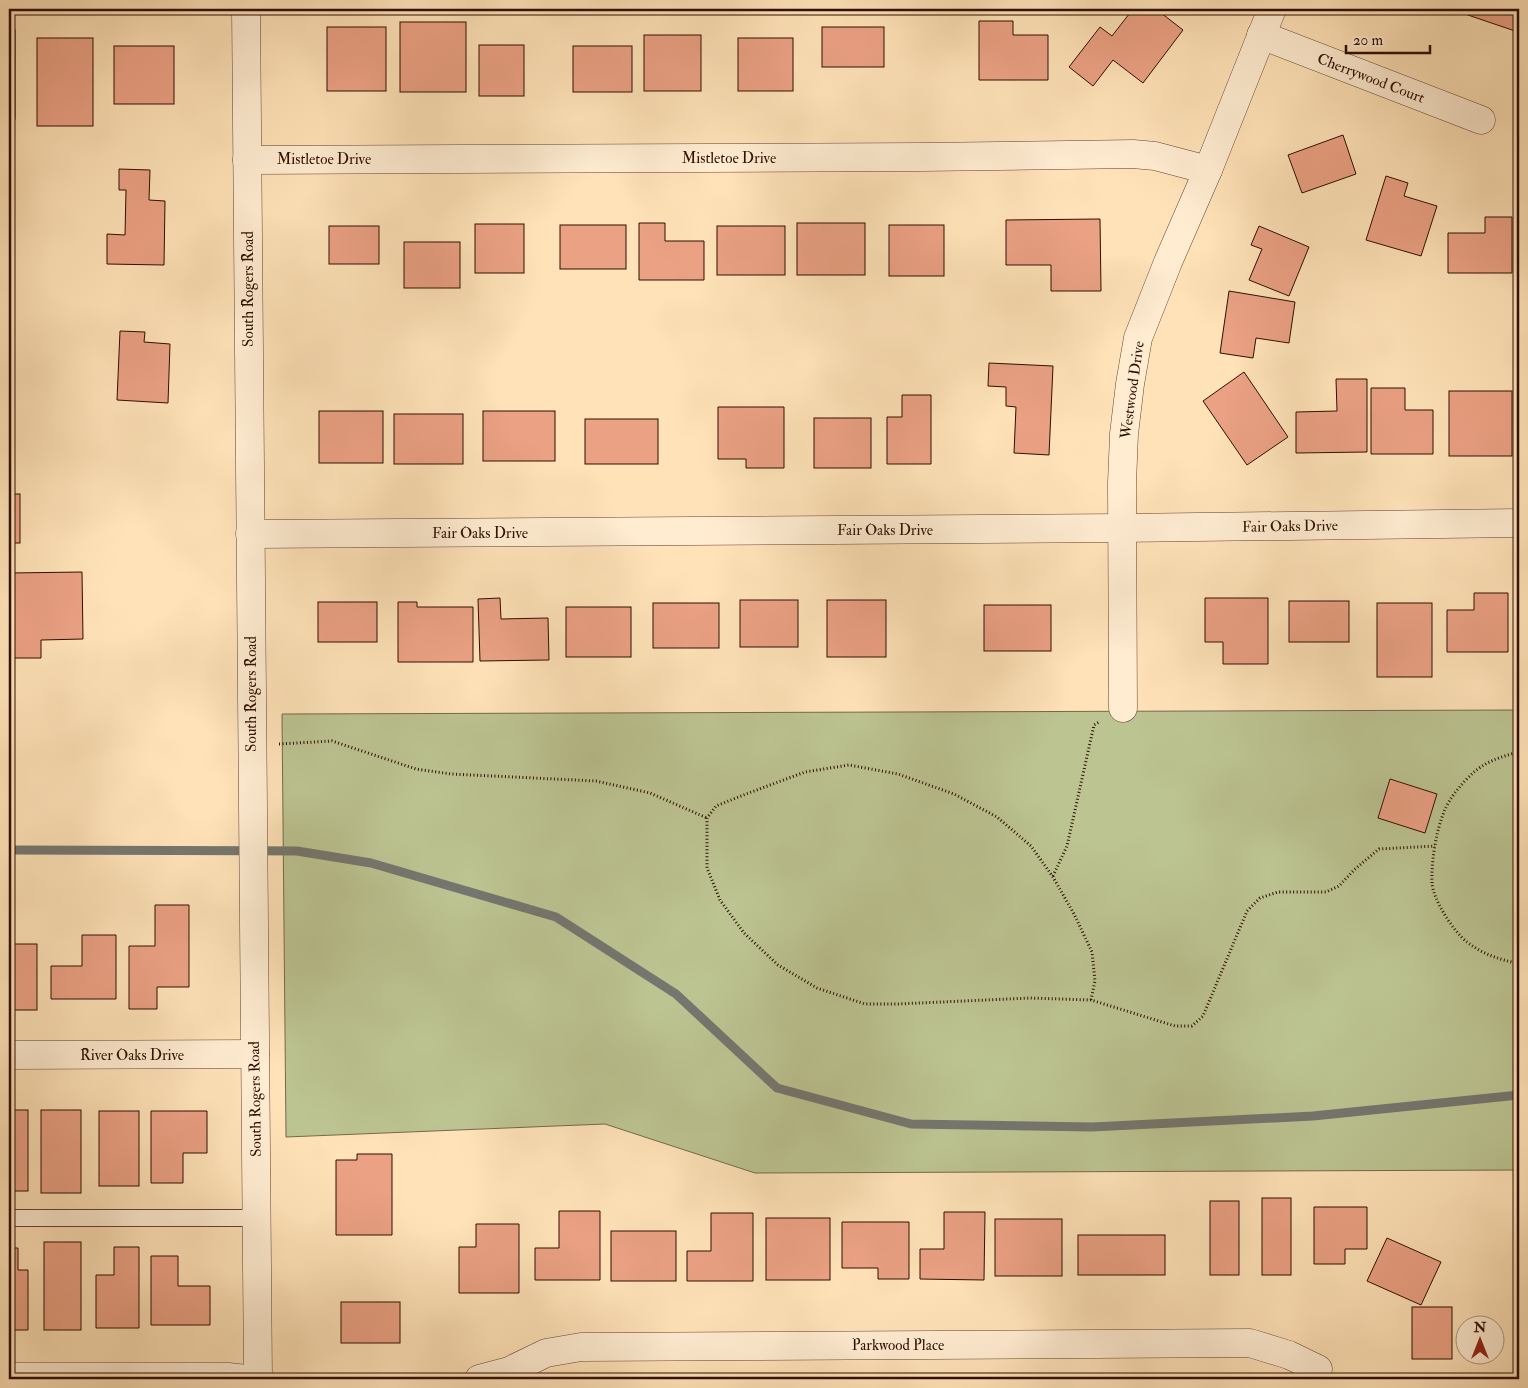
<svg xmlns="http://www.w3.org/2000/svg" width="1528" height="1388" font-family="'IM FELL Double Pica',serif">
	<rect width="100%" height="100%" fill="#ffe2b8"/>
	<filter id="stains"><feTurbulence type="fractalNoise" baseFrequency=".004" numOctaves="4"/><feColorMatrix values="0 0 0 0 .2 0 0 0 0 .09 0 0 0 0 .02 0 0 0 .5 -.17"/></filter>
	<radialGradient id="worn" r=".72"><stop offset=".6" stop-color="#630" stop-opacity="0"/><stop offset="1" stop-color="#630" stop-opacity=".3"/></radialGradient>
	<polygon fill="#bcc492" stroke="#75694a" points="1519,710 1519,1170 755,1173 605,1124 286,1137 282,714"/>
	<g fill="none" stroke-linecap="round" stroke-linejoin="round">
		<polyline stroke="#75766f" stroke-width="9" points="9,850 297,851 371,863 556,917 676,994 777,1088 911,1124 1092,1127 1313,1116 1519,1095"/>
	</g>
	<g fill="#eba184" stroke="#2e0e01">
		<polygon points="1133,9 1156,9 1183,30 1143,83 1113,60 1093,86 1069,67 1100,27 1112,36"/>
		<polygon points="1463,9 1519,9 1519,20 1515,31 1462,13"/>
		<polygon points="979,21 1013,21 1013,35 1048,35 1048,80 979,80"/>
		<rect x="400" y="22" width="66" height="70"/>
		<rect x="327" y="27" width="59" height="64"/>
		<rect x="822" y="27" width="62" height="40"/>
		<rect x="9" y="30" width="6" height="89"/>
		<rect x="644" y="35" width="57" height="56"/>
		<rect x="37" y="38" width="56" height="88"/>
		<rect x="738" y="38" width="55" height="53"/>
		<rect x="479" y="45" width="45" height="51"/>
		<rect x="114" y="46" width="60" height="58"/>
		<rect x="573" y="46" width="59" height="46"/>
		<polygon points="1343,135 1356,174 1302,193 1288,155"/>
		<polygon points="119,169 150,170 149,200 165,201 164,265 107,264 107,234 125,235 126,190 119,190"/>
		<polygon points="1386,176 1408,183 1404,196 1437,206 1421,256 1366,240"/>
		<polygon points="1485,217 1512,217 1512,273 1448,273 1448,233 1485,233"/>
		<polygon points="1100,219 1101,291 1051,291 1051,265 1006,265 1006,220"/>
		<polygon points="639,223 665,223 665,241 704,241 704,280 639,280"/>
		<rect x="797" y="223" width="68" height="52"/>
		<rect x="475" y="224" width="49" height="49"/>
		<rect x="560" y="225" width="66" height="44"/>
		<rect x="889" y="225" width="55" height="51"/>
		<rect x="329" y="226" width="50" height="38"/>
		<rect x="717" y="226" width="68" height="49"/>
		<polygon points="1259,226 1309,247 1289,296 1249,280 1262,249 1251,245"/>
		<rect x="404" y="242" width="56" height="46"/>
		<polygon points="1229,291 1295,302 1289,343 1256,338 1253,358 1220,353"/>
		<polygon points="120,331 145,332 144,342 170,344 168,403 117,400"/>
		<polygon points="989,363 1053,366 1049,455 1014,453 1016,407 1006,406 1006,387 988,386"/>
		<polygon points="1244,372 1288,437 1247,465 1203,401"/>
		<polygon points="1336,379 1367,379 1367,452 1296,453 1296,412 1337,411"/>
		<polygon points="1371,388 1405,388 1405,410 1433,410 1433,454 1371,454"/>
		<rect x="1449" y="391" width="63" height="65"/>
		<polygon points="902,395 931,395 931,464 887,464 887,417 902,417"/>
		<polygon points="718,407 784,407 784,468 746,468 746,459 718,459"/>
		<rect x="319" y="411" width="64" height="52"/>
		<rect x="483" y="411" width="72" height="50"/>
		<rect x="394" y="414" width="69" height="50"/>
		<rect x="814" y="418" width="57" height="50"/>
		<rect x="585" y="419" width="73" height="45"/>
		<rect x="9" y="494" width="11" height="49"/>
		<polygon points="82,572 83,639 41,640 41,658 9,658 9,573"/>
		<polygon points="1474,593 1508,593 1508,652 1447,652 1447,610 1474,610"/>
		<polygon points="500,598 501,619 548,618 549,660 480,661 478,599"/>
		<polygon points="1205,598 1268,598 1268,664 1223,664 1223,642 1205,642"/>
		<rect x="740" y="600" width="58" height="47"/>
		<rect x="827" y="600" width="59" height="57"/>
		<rect x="1289" y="601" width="60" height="41"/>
		<rect x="318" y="602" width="59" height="40"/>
		<polygon points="398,602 417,602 417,607 473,607 473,662 398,662"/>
		<rect x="653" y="603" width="66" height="45"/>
		<rect x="1377" y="603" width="55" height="74"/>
		<rect x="984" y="605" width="67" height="46"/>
		<rect x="566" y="607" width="65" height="50"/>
		<polygon points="1390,779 1437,794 1425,833 1378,818"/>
		<polygon points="155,905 189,905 189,987 157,987 157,1009 129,1009 129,946 155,946"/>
		<polygon points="82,935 116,935 116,999 51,999 51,966 82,966"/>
		<rect x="9" y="944" width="28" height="66"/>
		<rect x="9" y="1110" width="19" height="81"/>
		<rect x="41" y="1110" width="40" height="83"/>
		<rect x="99" y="1111" width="40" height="75"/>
		<polygon points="151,1111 207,1111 207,1153 183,1153 183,1183 151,1183"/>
		<polygon points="357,1154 392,1154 392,1235 336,1235 336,1160 357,1160"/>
		<rect x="1262" y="1198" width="29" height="77"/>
		<rect x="1210" y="1201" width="29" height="74"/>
		<polygon points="1314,1207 1367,1207 1367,1249 1345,1249 1345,1264 1314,1264"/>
		<polygon points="559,1211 600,1211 600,1280 535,1280 535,1248 559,1248"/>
		<polygon points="944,1212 985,1212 984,1280 920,1279 920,1249 944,1249"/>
		<polygon points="711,1213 753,1213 753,1281 687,1281 687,1251 711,1251"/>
		<rect x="766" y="1218" width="64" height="62"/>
		<rect x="995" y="1219" width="67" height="57"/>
		<polygon points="842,1222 909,1222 909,1279 878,1279 878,1268 842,1268"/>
		<polygon points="476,1224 519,1224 519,1293 459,1293 459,1247 476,1247"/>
		<rect x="611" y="1231" width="65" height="50"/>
		<rect x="1078" y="1235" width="87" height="40"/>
		<polygon points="1387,1238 1441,1262 1421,1305 1367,1281"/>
		<rect x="44" y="1242" width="37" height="88"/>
		<polygon points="114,1247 139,1247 139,1328 96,1328 96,1275 114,1275"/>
		<polygon points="9,1248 18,1248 18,1270 28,1270 28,1330 9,1330"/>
		<polygon points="151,1256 178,1256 178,1286 210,1286 210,1325 151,1325"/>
		<rect x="341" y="1302" width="59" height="41"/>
		<rect x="1412" y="1307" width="40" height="52"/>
		<rect x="1401" y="1377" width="54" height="2"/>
	</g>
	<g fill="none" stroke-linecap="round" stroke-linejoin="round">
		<g stroke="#62432f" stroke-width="18">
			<polyline id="service" points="9,1218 256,1218"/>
		</g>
		<g stroke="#62432f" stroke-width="29">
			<g id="minor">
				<polyline points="1261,35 1481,120"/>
				<polyline points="247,160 922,157 1133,154 1155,156 1208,170"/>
				<polyline points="250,534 1122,528 1519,523"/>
				<polyline points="1123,708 1122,483 1124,434 1130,384 1138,338 1168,262 1208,170 1272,9"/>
				<polyline points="9,1055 255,1054"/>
				<polyline points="9,1377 228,1377 246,1379"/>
				<polyline points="479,1379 509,1371 546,1353 581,1347 1250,1343 1289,1355 1318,1369"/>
			</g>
		</g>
		<g stroke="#62432f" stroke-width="29">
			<polyline id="tertiary" points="246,9 258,1379"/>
		</g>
		<g stroke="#2e0e01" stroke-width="3" stroke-dasharray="1 2.5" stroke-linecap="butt">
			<polyline points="279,744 332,741 416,769 451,774 596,781 650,793 707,818"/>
			<path d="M1519,752C1503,756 1487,761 1474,772C1463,782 1449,798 1444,812C1436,831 1431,863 1432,883C1433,900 1454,932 1467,942C1484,955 1499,959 1519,964"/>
			<polyline points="1053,876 1067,846 1094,725 1099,722"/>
			<polyline points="1091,1000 1095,981 1092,952 1074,914 1053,877 1031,846 997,817 954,794 898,774 849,765 805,772 746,794 716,806 707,818 707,868 720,900 744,933 778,965 817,988 865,1004 898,1004 1030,998 1091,1000 1175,1026 1192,1026 1203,1016 1247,911 1260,898 1278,892 1326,892 1339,886 1354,870 1379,849 1435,846"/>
		</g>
		<use href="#service" stroke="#ffecd1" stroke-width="16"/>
		<use href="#minor" stroke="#ffecd1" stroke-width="28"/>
		<use href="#tertiary" stroke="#ffecd1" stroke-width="28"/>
	</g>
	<g text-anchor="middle" stroke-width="4" stroke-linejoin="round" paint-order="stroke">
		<g font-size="15" fill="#2e0e01" stroke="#ffecd1">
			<text transform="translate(1371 78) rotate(21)" y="5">Cherrywood Court</text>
			<text x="729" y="163">Mistletoe Drive</text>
			<text x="324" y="164">Mistletoe Drive</text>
			<text transform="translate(248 289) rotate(-90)" y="5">South Rogers Road</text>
			<text transform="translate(1132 390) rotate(-82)" y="5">Westwood Drive</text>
			<text transform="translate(1290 526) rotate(-1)" y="5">Fair Oaks Drive</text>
			<text x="885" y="535">Fair Oaks Drive</text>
			<text x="480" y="538">Fair Oaks Drive</text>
			<text transform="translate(251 694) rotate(-90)" y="5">South Rogers Road</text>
			<text x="132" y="1060">River Oaks Drive</text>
			<text transform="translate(255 1099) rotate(-91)" y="5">South Rogers Road</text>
			<text x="898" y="1350">Parkwood Place</text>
		</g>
	</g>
	<rect width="1528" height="1388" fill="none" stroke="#ffe2b8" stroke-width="30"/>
	<rect x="10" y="10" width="1508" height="1368" fill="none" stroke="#2e0e01" stroke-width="2.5"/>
	<rect x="15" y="15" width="1498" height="1358" fill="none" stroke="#2e0e01"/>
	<g transform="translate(1480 1340)"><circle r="24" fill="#ffecd1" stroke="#ab937e"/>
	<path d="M0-4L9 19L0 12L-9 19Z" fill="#8f2418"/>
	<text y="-8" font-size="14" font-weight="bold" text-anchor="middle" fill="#2e0e01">N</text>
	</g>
	<path d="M1346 45v8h84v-8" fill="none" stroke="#2e0e01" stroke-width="2.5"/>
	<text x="1353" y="45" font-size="15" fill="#2e0e01" stroke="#ffecd1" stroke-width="4" paint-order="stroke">20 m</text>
	<rect width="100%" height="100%" filter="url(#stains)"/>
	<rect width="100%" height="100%" fill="url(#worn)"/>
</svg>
